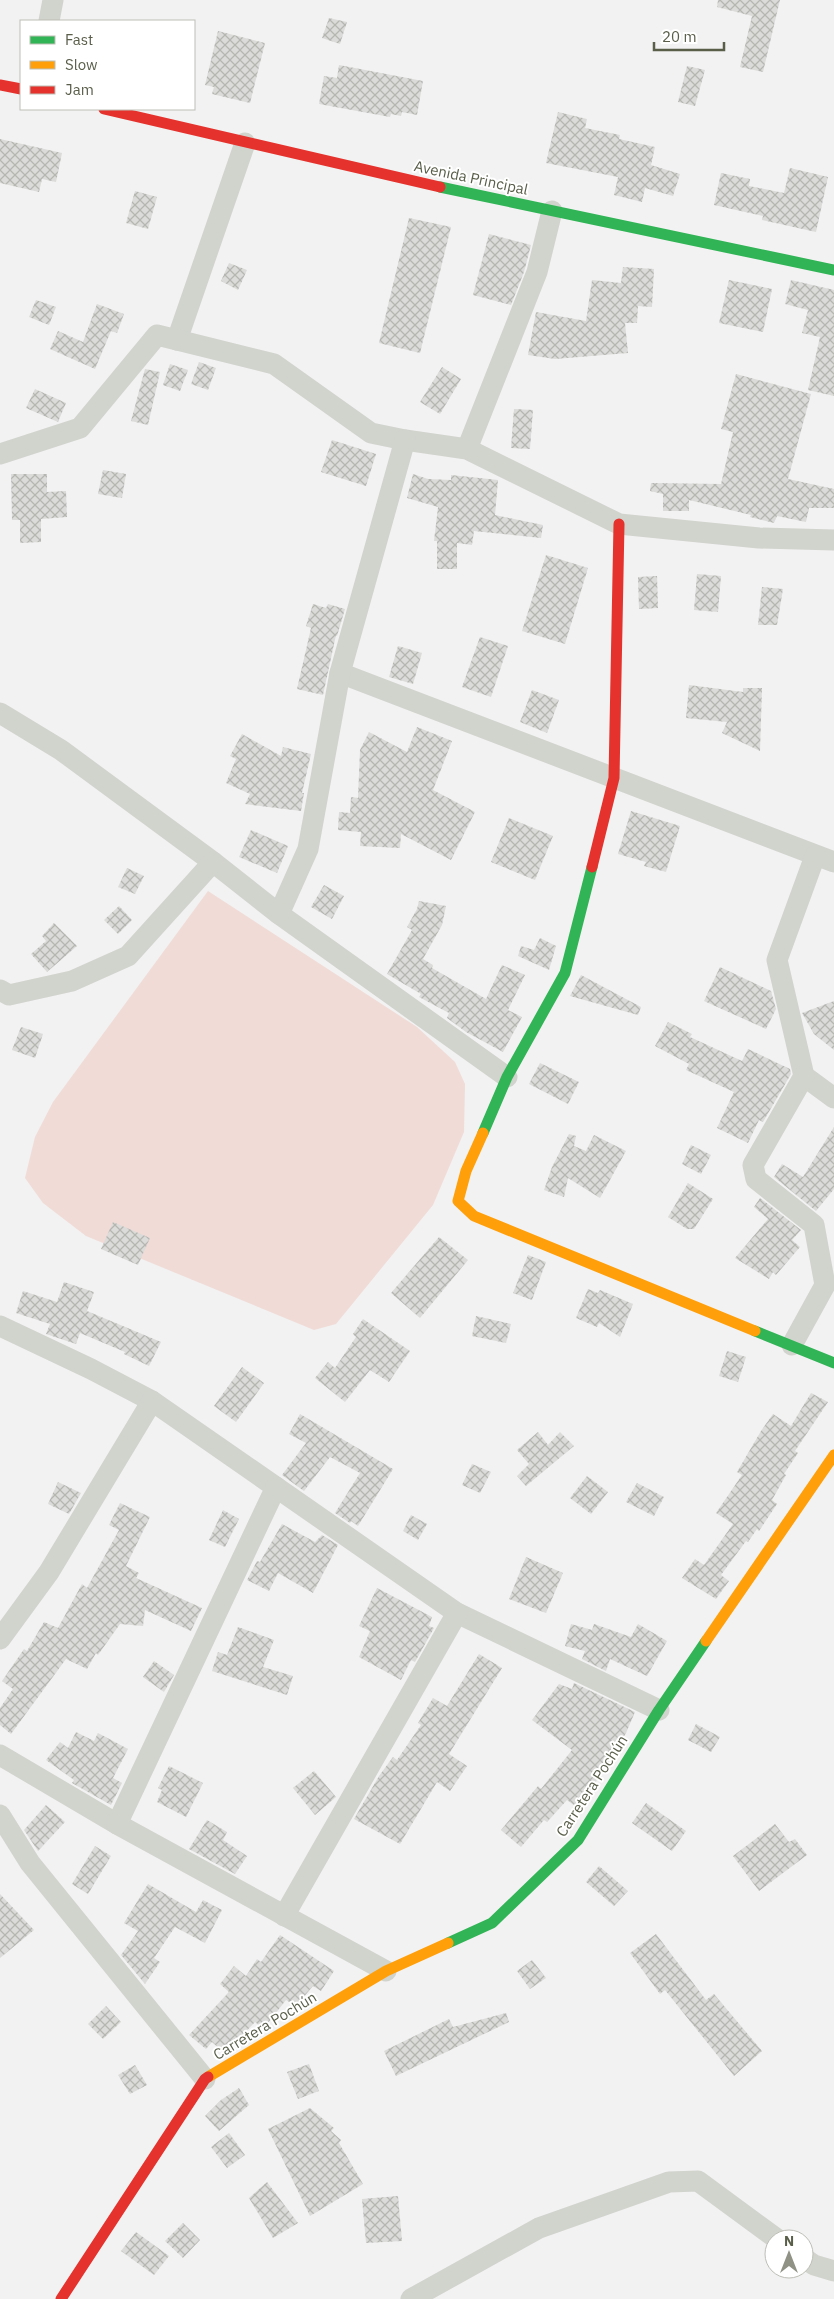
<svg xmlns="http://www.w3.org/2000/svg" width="834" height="2299" font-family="'IBM Plex Sans',sans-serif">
	<defs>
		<pattern id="building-cross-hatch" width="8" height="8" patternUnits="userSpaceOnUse" patternTransform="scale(1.25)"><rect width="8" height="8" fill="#dbdbd9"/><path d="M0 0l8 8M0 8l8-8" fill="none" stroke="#b5b5b2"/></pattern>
	</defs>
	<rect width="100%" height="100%" fill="#f2f2f2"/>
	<polygon fill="#f0dbd7" points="208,891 417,1027 455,1062 465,1084 464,1132 433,1205 336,1324 314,1330 86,1236 43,1203 25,1178 35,1137 53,1102"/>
	<g fill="url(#building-cross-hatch)">
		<polygon points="718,0 780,0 763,72 740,67 752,16 717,7"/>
		<polygon points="329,18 347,22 340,44 322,38"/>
		<polygon points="218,31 265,43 250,103 212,94 214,87 205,85"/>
		<polygon points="339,65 423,81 417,115 402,112 401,116 391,114 390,117 319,104 324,76 337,78"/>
		<polygon points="687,66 705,70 695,106 678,102"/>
		<polygon points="558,112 587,119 585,128 620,135 619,139 655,147 651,165 680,174 673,196 645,188 642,202 614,195 618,177 546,163"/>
		<polygon points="0,139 62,153 56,182 42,179 39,192 0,183"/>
		<polygon points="790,168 828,177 816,232 762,220 763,216 714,205 721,173 750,179 749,186 784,193"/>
		<polygon points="135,191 157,197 148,229 126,223"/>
		<polygon points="409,218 451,227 420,353 379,343"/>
		<polygon points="489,234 531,245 524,272 511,305 473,295"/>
		<polygon points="229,263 247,270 238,290 221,281"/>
		<polygon points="623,267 654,269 652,307 638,306 637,323 625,323 628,353 555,359 528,355 536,312 586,321 592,280 621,283"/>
		<polygon points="729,280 772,289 763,332 719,323"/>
		<polygon points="791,280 834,290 834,396 808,390 820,337 802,333 808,310 785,304"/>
		<polygon points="36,300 56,307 49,325 29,317"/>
		<polygon points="97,304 124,314 117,333 111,331 95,369 50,349 58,331 83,342"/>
		<polygon points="199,362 216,368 208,390 191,384"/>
		<polygon points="170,364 188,370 180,391 163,385"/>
		<polygon points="442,367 461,379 440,414 420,402"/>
		<polygon points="145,369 160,372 148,425 131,421"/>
		<polygon points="736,374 811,394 788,479 834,489 834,508 809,508 806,522 777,516 774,523 750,517 751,515 689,500 689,511 663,511 663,494 650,491 651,483 721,484 733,432 721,429"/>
		<polygon points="35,389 66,403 58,422 26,408"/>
		<polygon points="514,409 533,410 530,449 511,448"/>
		<polygon points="332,440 376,454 366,486 321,472"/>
		<polygon points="103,470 126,474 122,498 98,494"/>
		<polygon points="11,474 47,474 47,492 66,491 67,517 41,519 41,542 20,543 20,520 12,520"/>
		<polygon points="413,474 428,479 451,480 451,475 498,480 495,515 543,525 541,538 474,531 472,545 457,543 457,569 437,569 437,541 434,541 438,507 407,498"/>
		<polygon points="546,555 588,568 565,644 522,631"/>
		<polygon points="697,574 721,576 718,612 694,610"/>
		<polygon points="657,576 658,608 639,609 638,577"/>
		<polygon points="762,587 783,589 777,625 758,625"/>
		<polygon points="313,604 326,608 328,604 345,609 337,636 336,635 323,695 297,689 311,628 306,626"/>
		<polygon points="480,637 508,646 491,697 462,687"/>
		<polygon points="398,646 422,653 413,684 389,677"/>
		<polygon points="689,685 743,692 743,688 762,688 760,751 722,733 727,722 686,718"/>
		<polygon points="532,690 559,700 547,733 520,722"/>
		<polygon points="417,727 452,741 433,790 475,812 451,860 401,834 400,848 360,846 361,832 338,830 339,812 350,813 351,797 358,798 360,750 369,732 407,752"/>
		<polygon points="242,734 281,756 283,747 311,754 302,793 304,793 301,811 245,804 250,794 226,783 236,759 230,756"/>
		<polygon points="631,811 680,826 666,872 644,866 646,862 618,854"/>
		<polygon points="509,818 553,836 535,880 491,862"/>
		<polygon points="251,830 288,846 277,873 239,857"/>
		<polygon points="127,868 144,876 135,894 118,887"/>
		<polygon points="324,885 344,896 332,919 311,907"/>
		<polygon points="419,901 446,906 442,925 423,959 433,965 432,968 486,999 502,965 525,975 508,1010 522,1017 503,1052 466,1032 447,1018 449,1013 419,997 421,994 387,974 412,930 407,927 417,909"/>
		<polygon points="119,906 132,920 118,934 104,920"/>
		<polygon points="54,923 77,946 47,972 31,954 46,941 42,936"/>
		<polygon points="540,938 556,946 549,970 518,956 521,946 534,950"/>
		<polygon points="720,967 771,991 776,1009 766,1029 704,1001"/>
		<polygon points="581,975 641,1007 638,1015 570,996"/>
		<polygon points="834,1001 834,1050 814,1034 802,1013"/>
		<polygon points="668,1022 692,1034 690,1037 742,1061 748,1049 790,1069 791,1074 763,1122 759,1120 748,1143 717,1128 734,1092 686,1070 689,1064 655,1046"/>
		<polygon points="21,1027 43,1034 35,1058 12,1050"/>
		<polygon points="540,1063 579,1082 568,1104 529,1084"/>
		<polygon points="834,1127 834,1189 816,1211 774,1177 782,1164 803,1177"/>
		<polygon points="569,1134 576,1136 574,1146 586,1151 594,1135 626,1151 600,1198 568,1178 564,1197 544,1190 552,1167"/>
		<polygon points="691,1145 711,1155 701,1174 682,1164"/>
		<polygon points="688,1183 713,1199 694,1229 687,1229 668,1217"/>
		<polygon points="760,1198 801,1230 792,1240 800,1247 776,1275 773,1272 769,1279 735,1258 768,1219 754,1207"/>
		<polygon points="113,1222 150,1238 138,1265 101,1249"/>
		<polygon points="439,1237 468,1260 420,1318 391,1293"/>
		<polygon points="528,1255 546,1262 532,1300 513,1293"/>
		<polygon points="64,1282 94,1292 87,1311 161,1342 149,1366 124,1354 125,1352 80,1333 76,1344 46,1334 50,1324 16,1313 23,1291 57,1302"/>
		<polygon points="588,1289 598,1293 600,1290 633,1304 620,1337 599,1323 597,1327 576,1318"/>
		<polygon points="476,1316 511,1324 506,1343 472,1336"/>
		<polygon points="363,1319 410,1351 389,1382 370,1370 345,1402 315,1378 328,1362 335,1368 356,1337 353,1334"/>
		<polygon points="727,1351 746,1357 738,1382 719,1376"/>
		<polygon points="242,1367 264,1383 236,1422 214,1406"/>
		<polygon points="811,1393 828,1402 795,1451 798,1453 784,1474 786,1475 772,1500 777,1504 759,1531 757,1529 748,1542 746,1541 721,1575 729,1581 716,1599 682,1578 695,1559 704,1565 733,1524 716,1513 742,1475 737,1472 761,1431 773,1414 791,1426"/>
		<polygon points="300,1414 393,1469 358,1526 351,1521 350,1523 335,1513 360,1473 330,1457 304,1491 282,1475 306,1443 289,1434"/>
		<polygon points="538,1432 548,1445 560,1432 574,1446 526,1486 517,1476 529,1464 517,1450"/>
		<polygon points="472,1464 491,1472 480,1493 462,1485"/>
		<polygon points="587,1476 608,1492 591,1514 570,1498"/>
		<polygon points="58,1482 81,1493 69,1514 48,1504"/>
		<polygon points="637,1483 664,1497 654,1516 626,1502"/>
		<polygon points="120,1503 150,1517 126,1566 139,1573 136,1578 202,1608 191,1631 145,1610 143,1626 120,1624 98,1655 96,1653 87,1669 66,1659 11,1734 0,1725 0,1708 13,1689 2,1681 24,1649 27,1651 44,1622 58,1628 82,1584 87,1588 119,1530 109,1525"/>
		<polygon points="223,1510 239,1519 225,1547 209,1540"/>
		<polygon points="411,1515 427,1524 418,1540 403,1531"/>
		<polygon points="282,1524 315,1542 322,1535 338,1545 313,1593 278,1573 269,1591 247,1580 257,1561 260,1562"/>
		<polygon points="526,1557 563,1573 546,1613 509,1599"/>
		<polygon points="377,1588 432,1617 429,1626 434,1628 415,1662 411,1660 401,1680 359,1657 370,1631 359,1626"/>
		<polygon points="571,1624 592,1630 594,1624 631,1637 638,1624 667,1641 647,1676 610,1659 606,1671 582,1659 585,1651 565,1646"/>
		<polygon points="238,1627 274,1640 263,1667 293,1676 287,1695 212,1671 218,1652 227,1655"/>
		<polygon points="479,1654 502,1668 449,1754 467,1766 450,1791 437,1782 400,1844 354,1819 379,1776 393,1757 397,1760 421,1725 418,1723 433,1698 447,1706"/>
		<polygon points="154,1661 174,1675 164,1692 143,1677"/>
		<polygon points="574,1683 635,1712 626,1733 579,1809 567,1800 547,1822 544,1820 521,1847 501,1830 538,1786 541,1789 572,1750 532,1720 559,1684 572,1689"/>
		<polygon points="696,1724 720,1737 711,1752 688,1740"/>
		<polygon points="76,1732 94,1741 98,1733 128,1749 113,1778 122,1783 111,1805 72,1783 74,1780 46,1760 60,1742 68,1748"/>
		<polygon points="169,1766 203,1783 186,1817 157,1802 162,1790 158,1788"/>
		<polygon points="314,1771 336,1797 315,1815 293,1788"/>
		<polygon points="646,1803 686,1831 672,1851 632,1823"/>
		<polygon points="46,1805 65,1822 38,1851 24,1830"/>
		<polygon points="207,1820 227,1832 223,1840 247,1856 235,1874 189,1849"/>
		<polygon points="775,1824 789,1842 795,1839 807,1855 759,1891 733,1856"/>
		<polygon points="95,1846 111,1856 88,1894 72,1884"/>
		<polygon points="599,1866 628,1891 614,1906 586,1882"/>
		<polygon points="148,1884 196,1912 203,1900 222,1910 205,1943 175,1927 154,1958 160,1962 145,1984 121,1955 138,1931 124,1923"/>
		<polygon points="0,1894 34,1930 0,1958"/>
		<polygon points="656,1934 706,2000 714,1994 762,2051 734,2076 665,1990 660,1994 630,1953"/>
		<polygon points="280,1935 334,1971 321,1991 313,1986 296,2006 286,2000 268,2023 261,2027 255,2022 235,2043 222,2051 212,2042 206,2049 189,2035 229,1992 220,1984 234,1966 246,1976 257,1959 261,1962"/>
		<polygon points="532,1960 546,1978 530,1989 517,1971"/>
		<polygon points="106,2006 121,2022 103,2039 88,2024"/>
		<polygon points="506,2013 509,2022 396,2076 384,2051 449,2019 453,2027"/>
		<polygon points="309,2064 319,2091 298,2099 287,2072"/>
		<polygon points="135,2065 147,2085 130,2094 118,2075"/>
		<polygon points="239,2088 249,2105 219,2131 205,2116 221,2100"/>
		<polygon points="310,2108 334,2128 331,2131 341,2140 339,2143 363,2184 310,2216 268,2129"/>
		<polygon points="229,2133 245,2155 227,2168 211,2147"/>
		<polygon points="267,2182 298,2223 273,2238 249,2198"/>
		<polygon points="398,2196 402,2241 366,2243 362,2199"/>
		<polygon points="183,2223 200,2240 183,2258 165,2241"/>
		<polygon points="136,2232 169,2256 154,2275 121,2251"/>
	</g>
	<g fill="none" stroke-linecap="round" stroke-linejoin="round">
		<g stroke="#d1d3cd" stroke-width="21">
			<polyline points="49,21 53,0"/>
			<polyline points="177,340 245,143"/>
			<polyline points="467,449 537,272 552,211"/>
			<polyline points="0,454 80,428 157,335 274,364 371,433 405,440 467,449 619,524 759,538 834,540"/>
			<polyline points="340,673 834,862"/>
			<polyline points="0,713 61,750 213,862 279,914 507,1077"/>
			<polyline points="815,856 777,960 804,1076 834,1098"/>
			<polyline points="279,914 308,849 340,673 405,440"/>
			<polyline points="0,990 9,995 72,981 128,956 213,862"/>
			<polyline points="0,1326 91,1369 152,1401 457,1613 659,1710"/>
			<polyline points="792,1345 825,1285 814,1225 756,1179 753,1165 804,1076"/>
			<polyline points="0,1639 49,1572 152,1401"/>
			<polyline points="0,1755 117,1824 386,1971"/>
			<polyline points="0,1815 30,1863 205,2079"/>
			<polyline points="117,1824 276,1487"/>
			<polyline points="284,1916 457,1613"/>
			<polyline points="804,2258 814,2265 834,2271"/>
			<polyline points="411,2299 539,2228 669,2182 698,2181 777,2239"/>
		</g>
		<g stroke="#30b455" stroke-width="11">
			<polyline points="440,187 834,270"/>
			<polyline points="483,1133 507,1077 565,973 592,867"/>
			<polyline points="755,1331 834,1363"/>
			<polyline points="448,1943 492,1923 578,1840 659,1710 706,1641"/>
		</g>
		<g stroke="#ff9f0a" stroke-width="11">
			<polyline points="483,1133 466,1171 458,1201 474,1216 755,1331"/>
			<polyline points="706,1641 834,1455"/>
			<polyline points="208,2077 386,1971 448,1943"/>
		</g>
		<g stroke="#e5322d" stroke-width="11">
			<polyline points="0,85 21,89"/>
			<polyline points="104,109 440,187"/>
			<polyline points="592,867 614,778 619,524"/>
			<polyline points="61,2299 205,2079 208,2077"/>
		</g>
	</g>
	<g text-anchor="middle" stroke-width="4" stroke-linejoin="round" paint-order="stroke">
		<g font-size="15" fill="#595e49" stroke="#fff">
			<text transform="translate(471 178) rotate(12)" y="5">Avenida Principal</text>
			<text transform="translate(592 1786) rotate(-57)" y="5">Carretera Pochún</text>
			<text transform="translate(265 2026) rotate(-31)" y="5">Carretera Pochún</text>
		</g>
	</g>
	<rect x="20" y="20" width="175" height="90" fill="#ffffff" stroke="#bdbfb6"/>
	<rect x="30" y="36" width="25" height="8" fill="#30b455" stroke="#bdbfb6"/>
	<text x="65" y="45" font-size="15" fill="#595e49">Fast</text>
	<rect x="30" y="61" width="25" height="8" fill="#ff9f0a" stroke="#bdbfb6"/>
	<text x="65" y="70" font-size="15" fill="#595e49">Slow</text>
	<rect x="30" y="86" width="25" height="8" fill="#e5322d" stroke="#bdbfb6"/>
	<text x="65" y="95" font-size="15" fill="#595e49">Jam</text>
	<g transform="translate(789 2254)"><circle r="24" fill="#ffffff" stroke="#bdbfb6"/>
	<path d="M0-4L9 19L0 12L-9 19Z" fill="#8f9284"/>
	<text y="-8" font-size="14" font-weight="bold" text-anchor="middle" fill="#595e49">N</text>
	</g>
	<path d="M654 42v8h70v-8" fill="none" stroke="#595e49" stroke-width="2.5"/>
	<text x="662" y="42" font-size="15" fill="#595e49" stroke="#ffffff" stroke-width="4" paint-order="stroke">20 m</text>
</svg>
